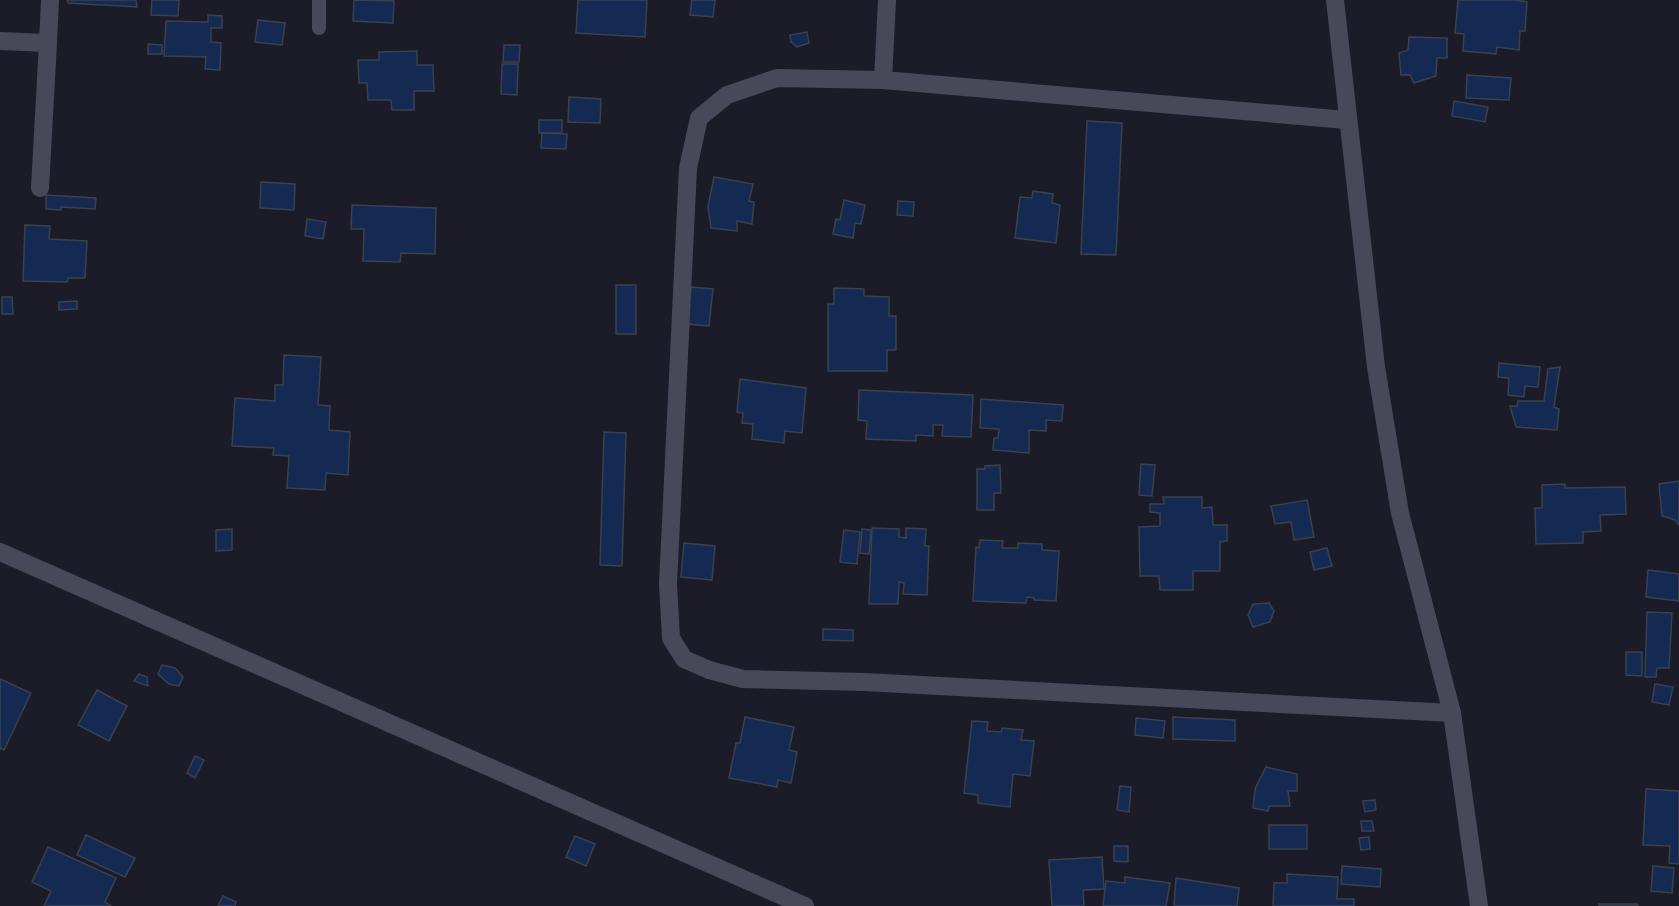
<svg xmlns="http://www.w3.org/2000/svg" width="1679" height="906" font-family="'Roboto Serif',serif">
	<rect width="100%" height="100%" fill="#1b1c28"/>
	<g fill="#142a53" stroke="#39414e" stroke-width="1.5">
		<polygon points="67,0 136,0 137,7 68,3"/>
		<polygon points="152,0 179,0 178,16 151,15"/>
		<polygon points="354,0 394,1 393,23 353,21"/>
		<polygon points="578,0 647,0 645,37 576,33"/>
		<polygon points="692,0 715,0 713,17 690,15"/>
		<polygon points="1458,0 1517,0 1527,2 1525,31 1520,31 1519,50 1497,47 1496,54 1463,51 1464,34 1455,33"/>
		<polygon points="208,15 222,16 222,28 211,28 211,42 221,43 220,70 205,69 206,57 164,56 166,21 208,22"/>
		<polygon points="258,20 285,23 282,45 255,42"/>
		<polygon points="807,32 809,43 797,47 791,42 790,35"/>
		<polygon points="1409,37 1447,38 1447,58 1437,58 1436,76 1414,83 1410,75 1401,75 1399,53 1408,50"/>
		<polygon points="148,44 162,45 162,54 148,54"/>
		<polygon points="504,45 520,45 519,62 503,62"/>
		<polygon points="417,51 417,65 433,65 434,91 414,91 414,110 392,110 391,100 368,100 367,83 359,83 358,60 379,60 379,52"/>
		<polygon points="502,64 518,64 517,95 501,94"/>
		<polygon points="1467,75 1511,78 1509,100 1466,98"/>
		<polygon points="569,97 601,99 600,123 568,122"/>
		<polygon points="1454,101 1488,107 1485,122 1452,116"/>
		<rect x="539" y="120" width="23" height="13"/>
		<polygon points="1087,121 1122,123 1116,255 1081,254"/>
		<polygon points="542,133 567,134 566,149 541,148"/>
		<polygon points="714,177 753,184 749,201 754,202 752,224 737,221 737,231 711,228 708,206"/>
		<polygon points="261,182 295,184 294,210 260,208"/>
		<polygon points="1033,191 1053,194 1052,203 1060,205 1056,243 1015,238 1020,197 1032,198"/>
		<polygon points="46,195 96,198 95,209 61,207 61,210 46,209"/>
		<polygon points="844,200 865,205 861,224 855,223 853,238 833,234 836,219 840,220"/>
		<polygon points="898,201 914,202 913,216 897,215"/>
		<polygon points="352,205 436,208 435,254 401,253 400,262 363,261 364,229 351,229"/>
		<polygon points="307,219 326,222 323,239 305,236"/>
		<polygon points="25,225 50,226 49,239 87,241 85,278 68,278 67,282 23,281"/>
		<rect x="616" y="285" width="20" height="49"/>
		<polygon points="691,287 713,289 709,326 687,324"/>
		<polygon points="834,288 864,289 864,296 889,297 889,316 896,316 896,350 887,350 887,371 828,371 828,304 834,304"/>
		<polygon points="2,297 12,297 13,314 2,314"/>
		<polygon points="77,301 77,309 59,310 59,302"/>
		<polygon points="284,355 321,357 318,405 330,406 329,430 350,432 348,475 326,473 325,490 287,488 289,456 273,455 274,448 232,446 235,398 275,401 275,385 283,385"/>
		<polygon points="1499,363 1540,367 1538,387 1525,386 1524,397 1508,395 1509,378 1498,377"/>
		<polygon points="1560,367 1554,407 1559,409 1557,430 1516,427 1510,406 1517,406 1518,401 1544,401 1548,369"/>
		<polygon points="740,379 806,388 802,433 785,431 784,443 752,439 753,424 742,423 743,413 737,412"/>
		<polygon points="859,390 973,395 971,437 942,436 943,425 933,425 933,436 916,435 916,441 866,439 867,421 858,420"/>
		<polygon points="981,399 1063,405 1062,421 1046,420 1046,431 1029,430 1029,453 993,450 994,438 998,438 999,429 980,428"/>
		<polygon points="604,432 626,433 622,566 600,565"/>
		<polygon points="1141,464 1155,465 1152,496 1139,495"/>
		<polygon points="1000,465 1001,493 994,493 994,510 977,510 977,469 985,469 985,466"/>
		<polygon points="1679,481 1679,525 1675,520 1662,516 1659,484"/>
		<polygon points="1565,484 1565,488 1625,487 1626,514 1600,515 1601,531 1583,532 1583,543 1536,544 1535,508 1542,508 1542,485"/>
		<polygon points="1163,497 1202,497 1202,508 1212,507 1213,525 1227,525 1227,541 1220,542 1220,571 1193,571 1193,590 1160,590 1159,576 1140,576 1139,527 1160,526 1160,513 1150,512 1150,504 1164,504"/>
		<polygon points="1307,500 1314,537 1294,540 1291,522 1275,524 1271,506"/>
		<polygon points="872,528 899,529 899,537 906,538 906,528 926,529 925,546 929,546 927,595 903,594 904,583 899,582 898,604 869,604"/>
		<polygon points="232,529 232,550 216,551 216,530"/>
		<polygon points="862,529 871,530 869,554 860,553"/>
		<polygon points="844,530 860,532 857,564 840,562"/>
		<polygon points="980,540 1003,541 1002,548 1018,548 1018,543 1042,544 1042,550 1059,551 1056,601 1034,600 1034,598 1027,597 1026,603 973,601 976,547 979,548"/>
		<polygon points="684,543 715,546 712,580 681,577"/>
		<polygon points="1327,548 1332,566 1314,570 1310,552"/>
		<polygon points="1648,570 1679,574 1679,601 1646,597"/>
		<polygon points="1269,603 1274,611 1270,622 1253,627 1248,615 1253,604"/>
		<polygon points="1647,612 1672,613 1669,668 1657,668 1656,677 1645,677"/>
		<polygon points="823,629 853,630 853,641 823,640"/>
		<polygon points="1626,652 1642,652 1642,676 1626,675"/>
		<polygon points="162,665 175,668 183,677 179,686 169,684 158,674"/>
		<polygon points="139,674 147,677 148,686 134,681"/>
		<polygon points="0,679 31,693 4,750 1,748 0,750"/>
		<polygon points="1655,684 1673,687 1669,705 1652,702"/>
		<polygon points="97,690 127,706 109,741 78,725"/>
		<polygon points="745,717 794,727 789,750 797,752 791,783 778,780 777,787 729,778 736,743 740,743"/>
		<polygon points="1173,717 1235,720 1235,741 1173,739"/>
		<polygon points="1136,718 1165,721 1163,738 1135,735"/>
		<polygon points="972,721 988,722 987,731 1001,732 1002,728 1023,730 1021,740 1034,741 1030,776 1013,774 1010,807 978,803 978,795 964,793"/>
		<polygon points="195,756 204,760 195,778 187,773"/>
		<polygon points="1266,767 1297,774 1297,791 1288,791 1290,806 1269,806 1268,811 1253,808 1255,789"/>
		<polygon points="1120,786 1131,787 1129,812 1117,810"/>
		<polygon points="1646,789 1679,791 1679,864 1669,863 1670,846 1643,845"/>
		<polygon points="1375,800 1376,810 1365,812 1363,801"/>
		<polygon points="1361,821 1372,821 1374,831 1362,831"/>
		<rect x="1269" y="825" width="38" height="24"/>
		<polygon points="86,835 135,858 125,877 77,855"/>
		<polygon points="575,836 595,844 586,866 566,857"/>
		<polygon points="1369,837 1370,849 1361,850 1359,838"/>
		<polygon points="1114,846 1128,846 1128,862 1114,861"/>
		<polygon points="48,847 116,878 105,902 111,906 44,906 51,891 32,882"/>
		<polygon points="1102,857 1104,889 1083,890 1084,906 1052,906 1049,860"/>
		<polygon points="1342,866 1381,869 1380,887 1341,884"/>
		<polygon points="1653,866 1674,868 1672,893 1651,891"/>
		<polygon points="1287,874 1338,877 1337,899 1354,899 1354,906 1273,906 1274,883 1287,883"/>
		<polygon points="1125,877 1170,883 1166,906 1103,906 1106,881 1125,883"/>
		<polygon points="1176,878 1239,888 1237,906 1174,906"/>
		<polygon points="223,896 236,902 235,906 218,906"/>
		<polygon points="1599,904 1637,904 1638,906 1599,906"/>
	</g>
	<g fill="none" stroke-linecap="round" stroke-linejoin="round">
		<polyline stroke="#484958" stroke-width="14" points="319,0 319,28"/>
		<g stroke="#484958" stroke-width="18">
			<polyline points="1335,0 1376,367 1400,513 1452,713 1479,906"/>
			<polyline points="0,41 48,43 50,0"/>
			<polyline points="883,80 887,0"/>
			<polyline points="1347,120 883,80 777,78 727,95 699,118 688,168 668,584 671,638 684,659 709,670 743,679 864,682 1452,713"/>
			<polyline points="40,188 48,43"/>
		</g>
		<polyline stroke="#484958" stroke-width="18" points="0,552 805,906"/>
	</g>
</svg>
